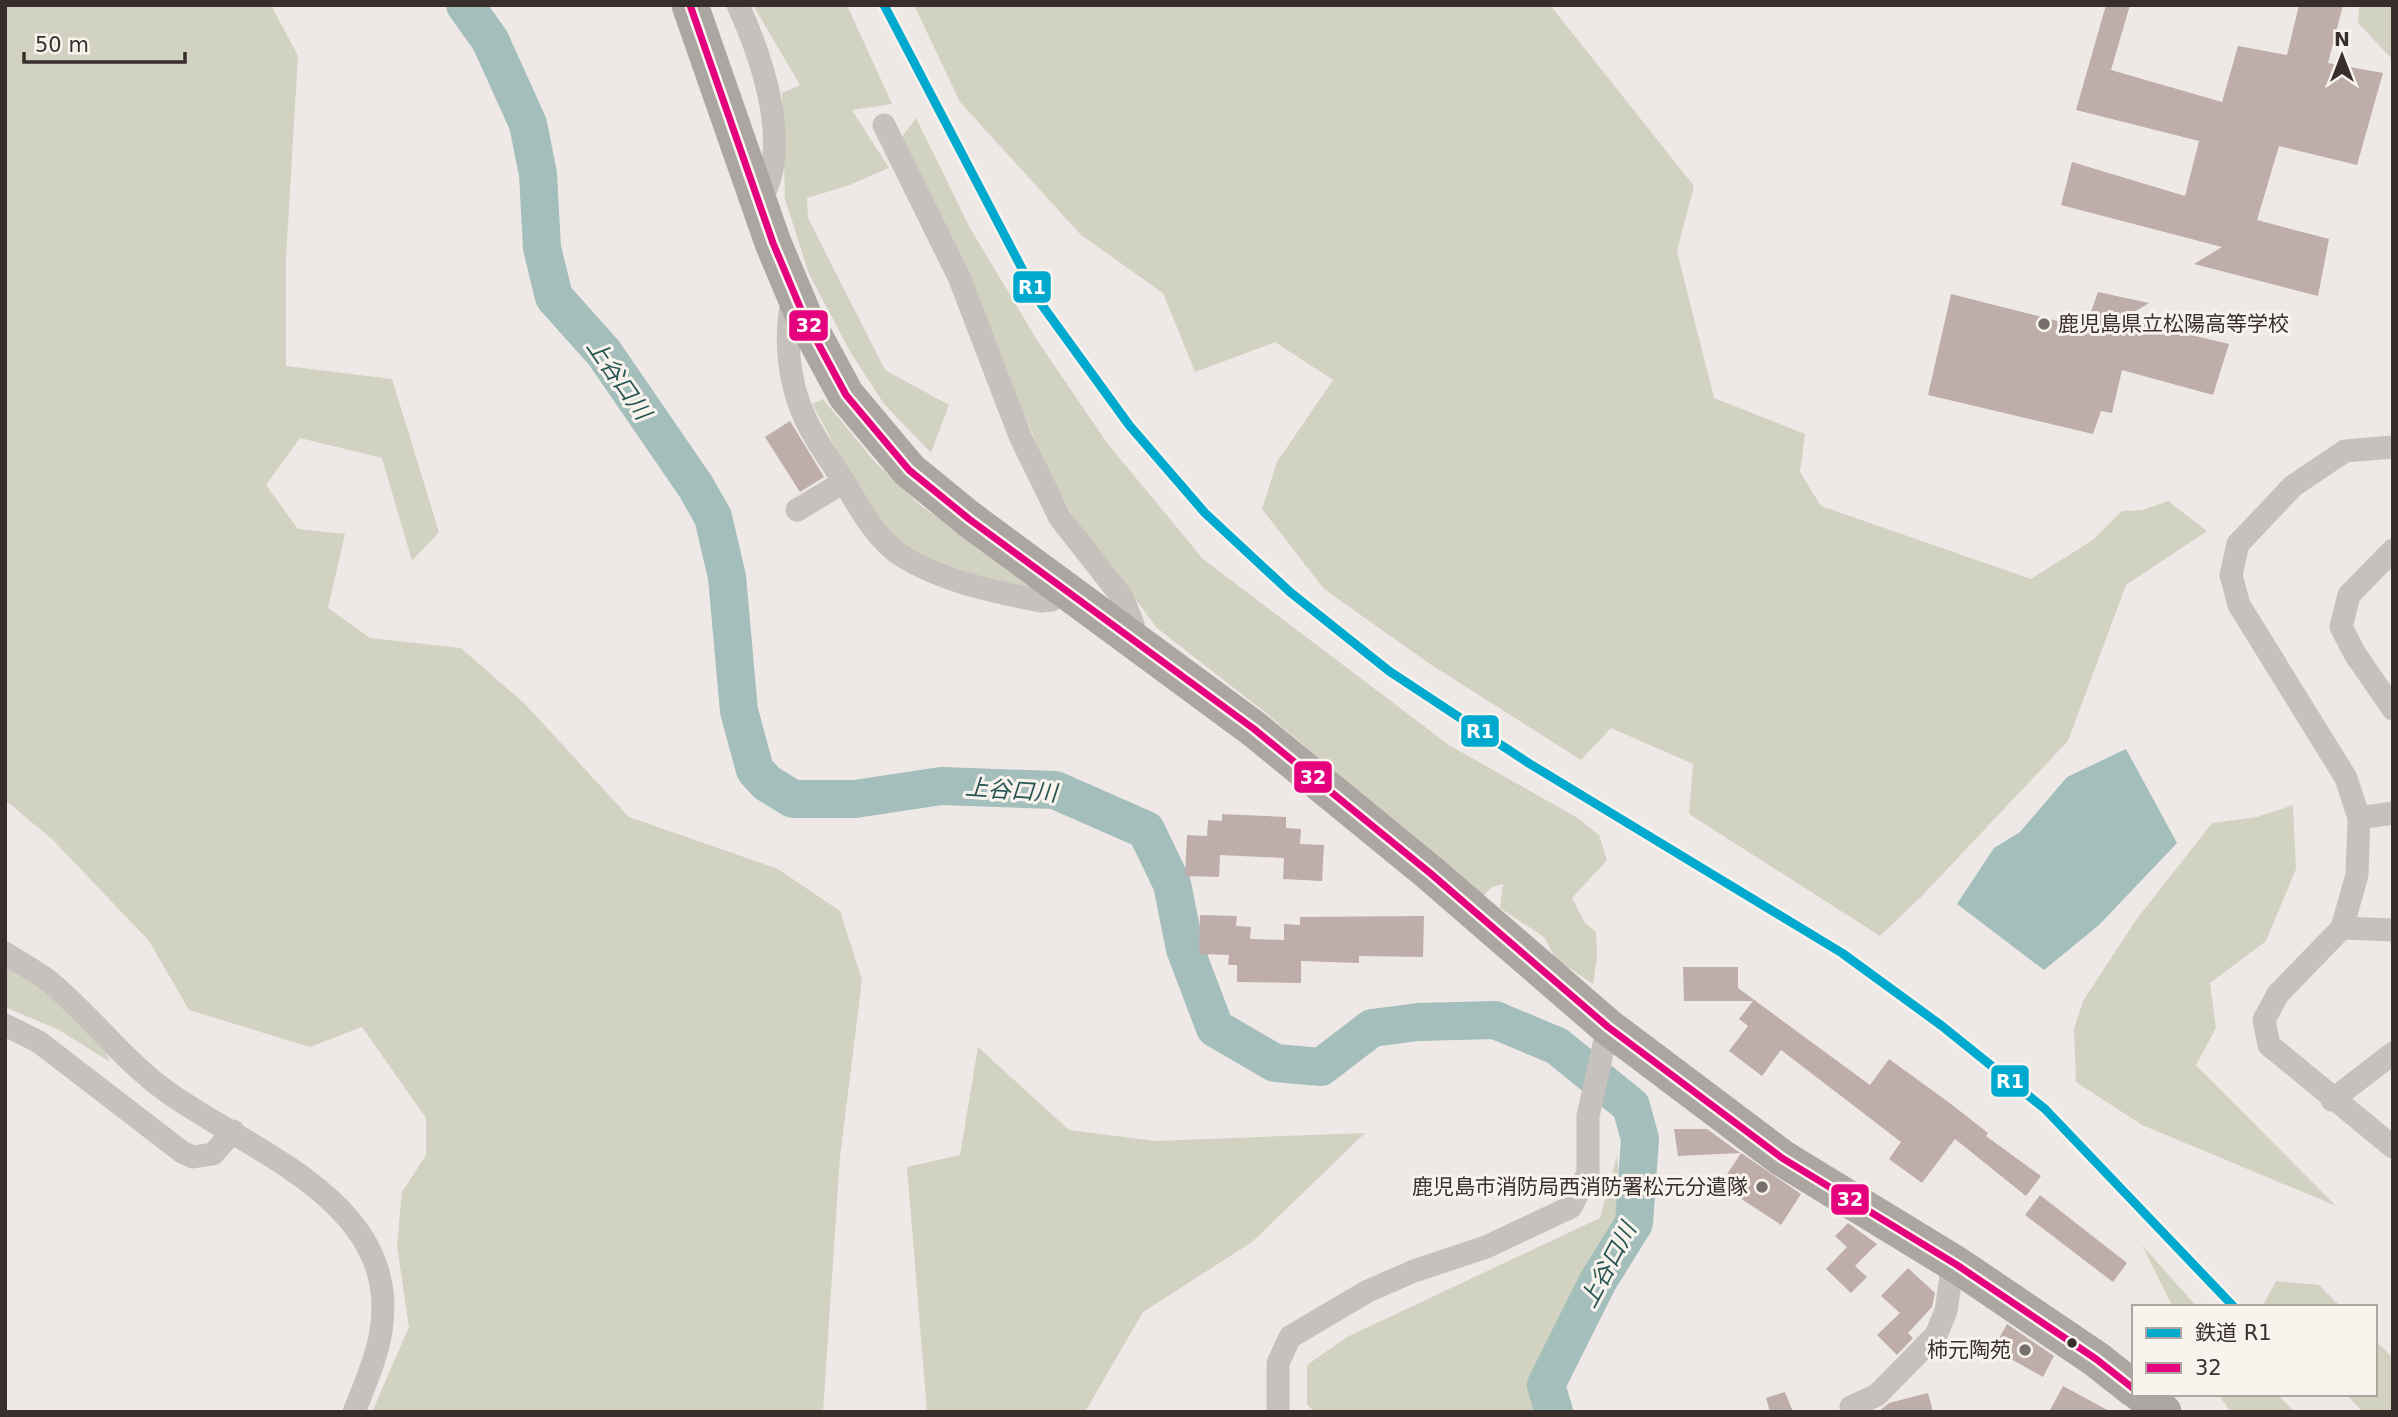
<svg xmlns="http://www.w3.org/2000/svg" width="2398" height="1417" font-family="'DejaVu Sans','Noto Sans JP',sans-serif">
	<rect width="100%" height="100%" fill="#eee9e6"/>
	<g fill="#d1d2c1">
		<polygon points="5,5 271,5 298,56 286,258 286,366 392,379 439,532 412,561 382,458 300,438 266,485 298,529 345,534 328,608 370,638 461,648 525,704 629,817 778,869 840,911 862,980 840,1157 823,1412 372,1412 409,1327 397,1246 402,1192 426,1155 426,1118 362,1027 310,1047 189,1010 149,941 53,840 5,800"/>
		<polygon points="753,5 847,5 892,104 852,110 889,168 847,186 807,198 808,218 885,370 949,405 931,453 884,404 851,353 809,274 785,199 782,93 800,85"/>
		<polygon points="914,5 1550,5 1694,186 1677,251 1714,398 1805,434 1800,472 1821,506 2031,579 2093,540 2122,511 2143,510 2168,501 2207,531 2126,585 2068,741 1921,897 1880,936 1689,814 1693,764 1611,728 1581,760 1430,664 1324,589 1262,509 1277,462 1333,380 1275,342 1195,372 1163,293 1081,235 960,102"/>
		<polygon points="2359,5 2393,5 2393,60 2358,23"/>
		<polygon points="916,118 970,228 1037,340 1107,443 1203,559 1449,745 1576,817 1599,835 1607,860 1572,898 1585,923 1596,932 1597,957 1593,984 1556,959 1544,937 1500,908 1503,884 1492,887 1482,897 1266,713 1157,628 1073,516 1052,478 901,138"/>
		<path d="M823,399L875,462L920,505L1040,590C991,579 927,571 890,533C861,502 834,442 812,404Z"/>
		<polygon points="2293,805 2296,869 2266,941 2210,983 2216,1028 2196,1065 2336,1206 2142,1125 2076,1082 2074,1029 2083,1001 2136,920 2212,823 2257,817"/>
		<path d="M5,963C30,978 102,1036 110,1062L59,1030L5,1007Z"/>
		<polygon points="978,1047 1069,1130 1155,1141 1365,1133 1252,1242 1143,1312 1085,1412 927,1412 907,1167 960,1155"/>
		<polygon points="1617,1155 1622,1217 1532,1385 1541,1412 1314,1412 1307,1404 1307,1365 1347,1337 1600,1218"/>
		<polygon points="2142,1245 2197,1307 2173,1307"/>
		<polygon points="2276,1281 2319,1285 2341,1307 2262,1307"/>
		<polygon points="2375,1340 2393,1358 2393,1412 2363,1412 2346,1394 2375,1394"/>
		<polygon points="2218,1394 2277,1394 2295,1412 2231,1412"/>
	</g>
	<polygon fill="#a4bebb" points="2126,749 2177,843 2099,925 2044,970 1957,904 1994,848 2020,832 2067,777"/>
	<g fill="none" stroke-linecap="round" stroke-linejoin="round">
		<polyline stroke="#a4bebb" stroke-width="38" points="465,5 490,40 528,124 538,174 542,248 554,297 604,353 696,487 713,517 727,577 739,711 755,770 767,783 793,799 855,799 941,786 1055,790 1146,830 1172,884 1185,949 1215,1028 1275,1063 1321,1067 1372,1028 1418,1022 1495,1020 1557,1046 1631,1106 1640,1139 1634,1223 1598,1281 1546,1385 1554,1412"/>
	</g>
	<g fill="#bfadaa">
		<polygon points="2106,5 2130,5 2111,70 2222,102 2238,46 2287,55 2299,5 2343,5 2328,63 2383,73 2357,165 2279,146 2257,220 2329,239 2318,296 2194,264 2222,247 2061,205 2072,162 2185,196 2199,141 2076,110"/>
		<polygon points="2098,292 2149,303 2123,319 2229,344 2213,395 2122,370 2112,413 2101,411 2093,434 1928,395 1951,294 2085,328"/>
		<polygon points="790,421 824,477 800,492 765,437"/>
		<polygon points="1222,814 1286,817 1286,828 1301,829 1300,844 1324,845 1322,881 1283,879 1284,858 1220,855 1219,877 1185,876 1187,835 1207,836 1208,820 1222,821"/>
		<polygon points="1200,915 1237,916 1236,926 1251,927 1250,939 1284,940 1284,924 1300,925 1300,917 1424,916 1423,957 1359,956 1359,963 1301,961 1301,983 1237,982 1237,965 1228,965 1229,955 1199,954"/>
		<polygon points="1683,967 1738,967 1738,988 1870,1085 1889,1059 1951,1104 1988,1133 1986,1136 2041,1176 2026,1196 1955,1139 1922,1183 1889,1159 1901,1142 1781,1050 1762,1076 1729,1051 1748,1026 1739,1019 1753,1001 1684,1001"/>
		<polygon points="1674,1129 1707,1129 1740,1153 1678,1156"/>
		<polygon points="1741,1153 1801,1194 1781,1225 1720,1185"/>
		<polygon points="2040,1195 2127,1263 2113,1282 2025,1215"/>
		<polygon points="1848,1223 1877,1244 1855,1266 1867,1277 1851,1293 1826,1269 1847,1247 1835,1236"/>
		<polygon points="1908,1268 1935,1293 1932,1307 1908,1333 1913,1338 1897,1355 1877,1335 1900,1313 1881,1296"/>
		<polygon points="2007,1324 2054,1356 2043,1377 1993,1349"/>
		<polygon points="2063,1386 2111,1412 2049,1412"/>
		<polygon points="1785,1392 1793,1412 1770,1412 1766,1398"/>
		<polygon points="1928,1393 1933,1412 1878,1412 1889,1403"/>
	</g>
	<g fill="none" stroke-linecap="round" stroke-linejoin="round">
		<g stroke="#c7c1be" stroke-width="23">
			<path d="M738,5C762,58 794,149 759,202"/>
			<polyline points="884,125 959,277 1020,436 1060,518 1122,597 1133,624 1131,639"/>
			<path d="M793,297C784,335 788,382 805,418C815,440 831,461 844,482C859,507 875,537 899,554C940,581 994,592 1041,601L1052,600L1065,590"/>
			<polyline points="2393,447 2345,451 2293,486 2238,544 2231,575 2239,605 2346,778 2359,818 2357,875 2342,928 2278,994 2264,1020 2269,1045 2393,1147"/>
			<polyline points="797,510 844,482"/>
			<polyline points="2393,550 2349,595 2341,627 2355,654 2393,709"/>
			<polyline points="2359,818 2393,813"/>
			<polyline points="2342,928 2393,930"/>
			<path d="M5,953C20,963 36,971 50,982C91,1016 123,1060 166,1091C250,1152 402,1201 381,1331C377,1357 364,1387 354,1412"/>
			<polyline points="5,1025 39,1042 182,1152 193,1157 213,1154 233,1131"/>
			<polyline points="2332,1100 2393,1053"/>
			<polyline points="1851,1407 1877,1395 1936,1335 1946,1311 1951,1277 1957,1265"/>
			<polyline points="1278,1412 1278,1363 1290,1337 1368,1291 1414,1271 1486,1247 1571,1207 1588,1173 1588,1116 1608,1027"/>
		</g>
		<g stroke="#aca6a3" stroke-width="37">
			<polyline points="690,5 773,243 805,319 846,395 909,470 969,519 1254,729 1430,873 1608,1027 1782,1158 1957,1265 2096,1359 2134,1389"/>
			<polyline points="2141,1394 2163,1412"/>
		</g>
		<g stroke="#f9f3ee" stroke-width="12">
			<polyline id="bus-1" points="690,5 773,243 805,319 846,395 909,470 969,519 1254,729 1430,873 1608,1027 1782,1158 1957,1265 2096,1359 2134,1389"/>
		</g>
		<use href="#bus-1" stroke="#e5007d" stroke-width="7"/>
		<g stroke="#f9f3ee" stroke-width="14">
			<polyline id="rail-1" points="884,5 1039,301 1129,425 1205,513 1290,592 1389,671 1530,764 1842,953 1942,1026 2045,1109 2234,1307"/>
		</g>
		<use href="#rail-1" stroke="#00a9ce" stroke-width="9"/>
	</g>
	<g fill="#78706d" stroke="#f9f3ee" stroke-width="2.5">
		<circle cx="2044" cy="324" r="7"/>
		<circle cx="1762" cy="1187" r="7"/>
		<circle cx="2025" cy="1350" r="7"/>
	</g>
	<circle fill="#382f2c" stroke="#f9f3ee" stroke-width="2.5" cx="2072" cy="1343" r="6"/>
	<g text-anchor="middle" stroke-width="6" stroke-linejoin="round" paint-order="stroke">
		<g font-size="21" fill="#382f2c" stroke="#f9f3ee" text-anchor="end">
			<text x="2058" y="331" text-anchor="start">鹿児島県立松陽高等学校</text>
			<text x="1748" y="1194">鹿児島市消防局西消防署松元分遣隊</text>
			<text x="2011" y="1357">柿元陶苑</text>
		</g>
		<g font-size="23" font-style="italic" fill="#265553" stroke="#f9f3ee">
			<text transform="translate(619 379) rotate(55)" y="8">上谷口川</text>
			<text transform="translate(1011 790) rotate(4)" y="8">上谷口川</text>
			<text transform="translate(1608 1265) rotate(-62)" y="8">上谷口川</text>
		</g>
	</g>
	<g stroke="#f9f3ee" stroke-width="2.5">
		<rect x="1012" y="270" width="40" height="34" rx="7" fill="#00a9ce"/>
		<rect x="788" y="309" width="41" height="33" rx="7" fill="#e5007d"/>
		<rect x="1460" y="714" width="40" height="34" rx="7" fill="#00a9ce"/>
		<rect x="1293" y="760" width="40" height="34" rx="7" fill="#e5007d"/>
		<rect x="1990" y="1064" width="40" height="34" rx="7" fill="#00a9ce"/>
		<rect x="1830" y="1183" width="40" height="33" rx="7" fill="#e5007d"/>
	</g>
	<g font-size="19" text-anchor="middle" font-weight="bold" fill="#fff">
		<text x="1032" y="294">R1</text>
		<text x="809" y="332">32</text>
		<text x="1480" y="738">R1</text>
		<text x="1313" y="784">32</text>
		<text x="2010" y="1088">R1</text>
		<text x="1850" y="1206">32</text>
	</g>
	<rect width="2398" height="1417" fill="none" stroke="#382f2c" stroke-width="14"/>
	<rect x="2132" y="1305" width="245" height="91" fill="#f9f3ee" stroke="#aca5a0" stroke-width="2"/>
	<rect x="2146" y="1328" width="35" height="10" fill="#00a9ce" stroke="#aca5a0" stroke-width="2"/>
	<text x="2195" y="1340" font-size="21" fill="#382f2c">鉄道 R1</text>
	<rect x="2146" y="1363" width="35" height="10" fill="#e5007d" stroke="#aca5a0" stroke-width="2"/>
	<text x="2195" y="1375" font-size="21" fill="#382f2c">32</text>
	<g transform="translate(2342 56)" stroke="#f9f3ee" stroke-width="5" paint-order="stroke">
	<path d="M0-5L12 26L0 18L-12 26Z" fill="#382f2c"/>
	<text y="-10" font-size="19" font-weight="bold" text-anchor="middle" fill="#382f2c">N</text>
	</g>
	<path d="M24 52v10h161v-10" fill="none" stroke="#382f2c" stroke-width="3.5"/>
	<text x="35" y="52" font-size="21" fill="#382f2c" stroke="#f9f3ee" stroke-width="5" paint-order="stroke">50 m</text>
</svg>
